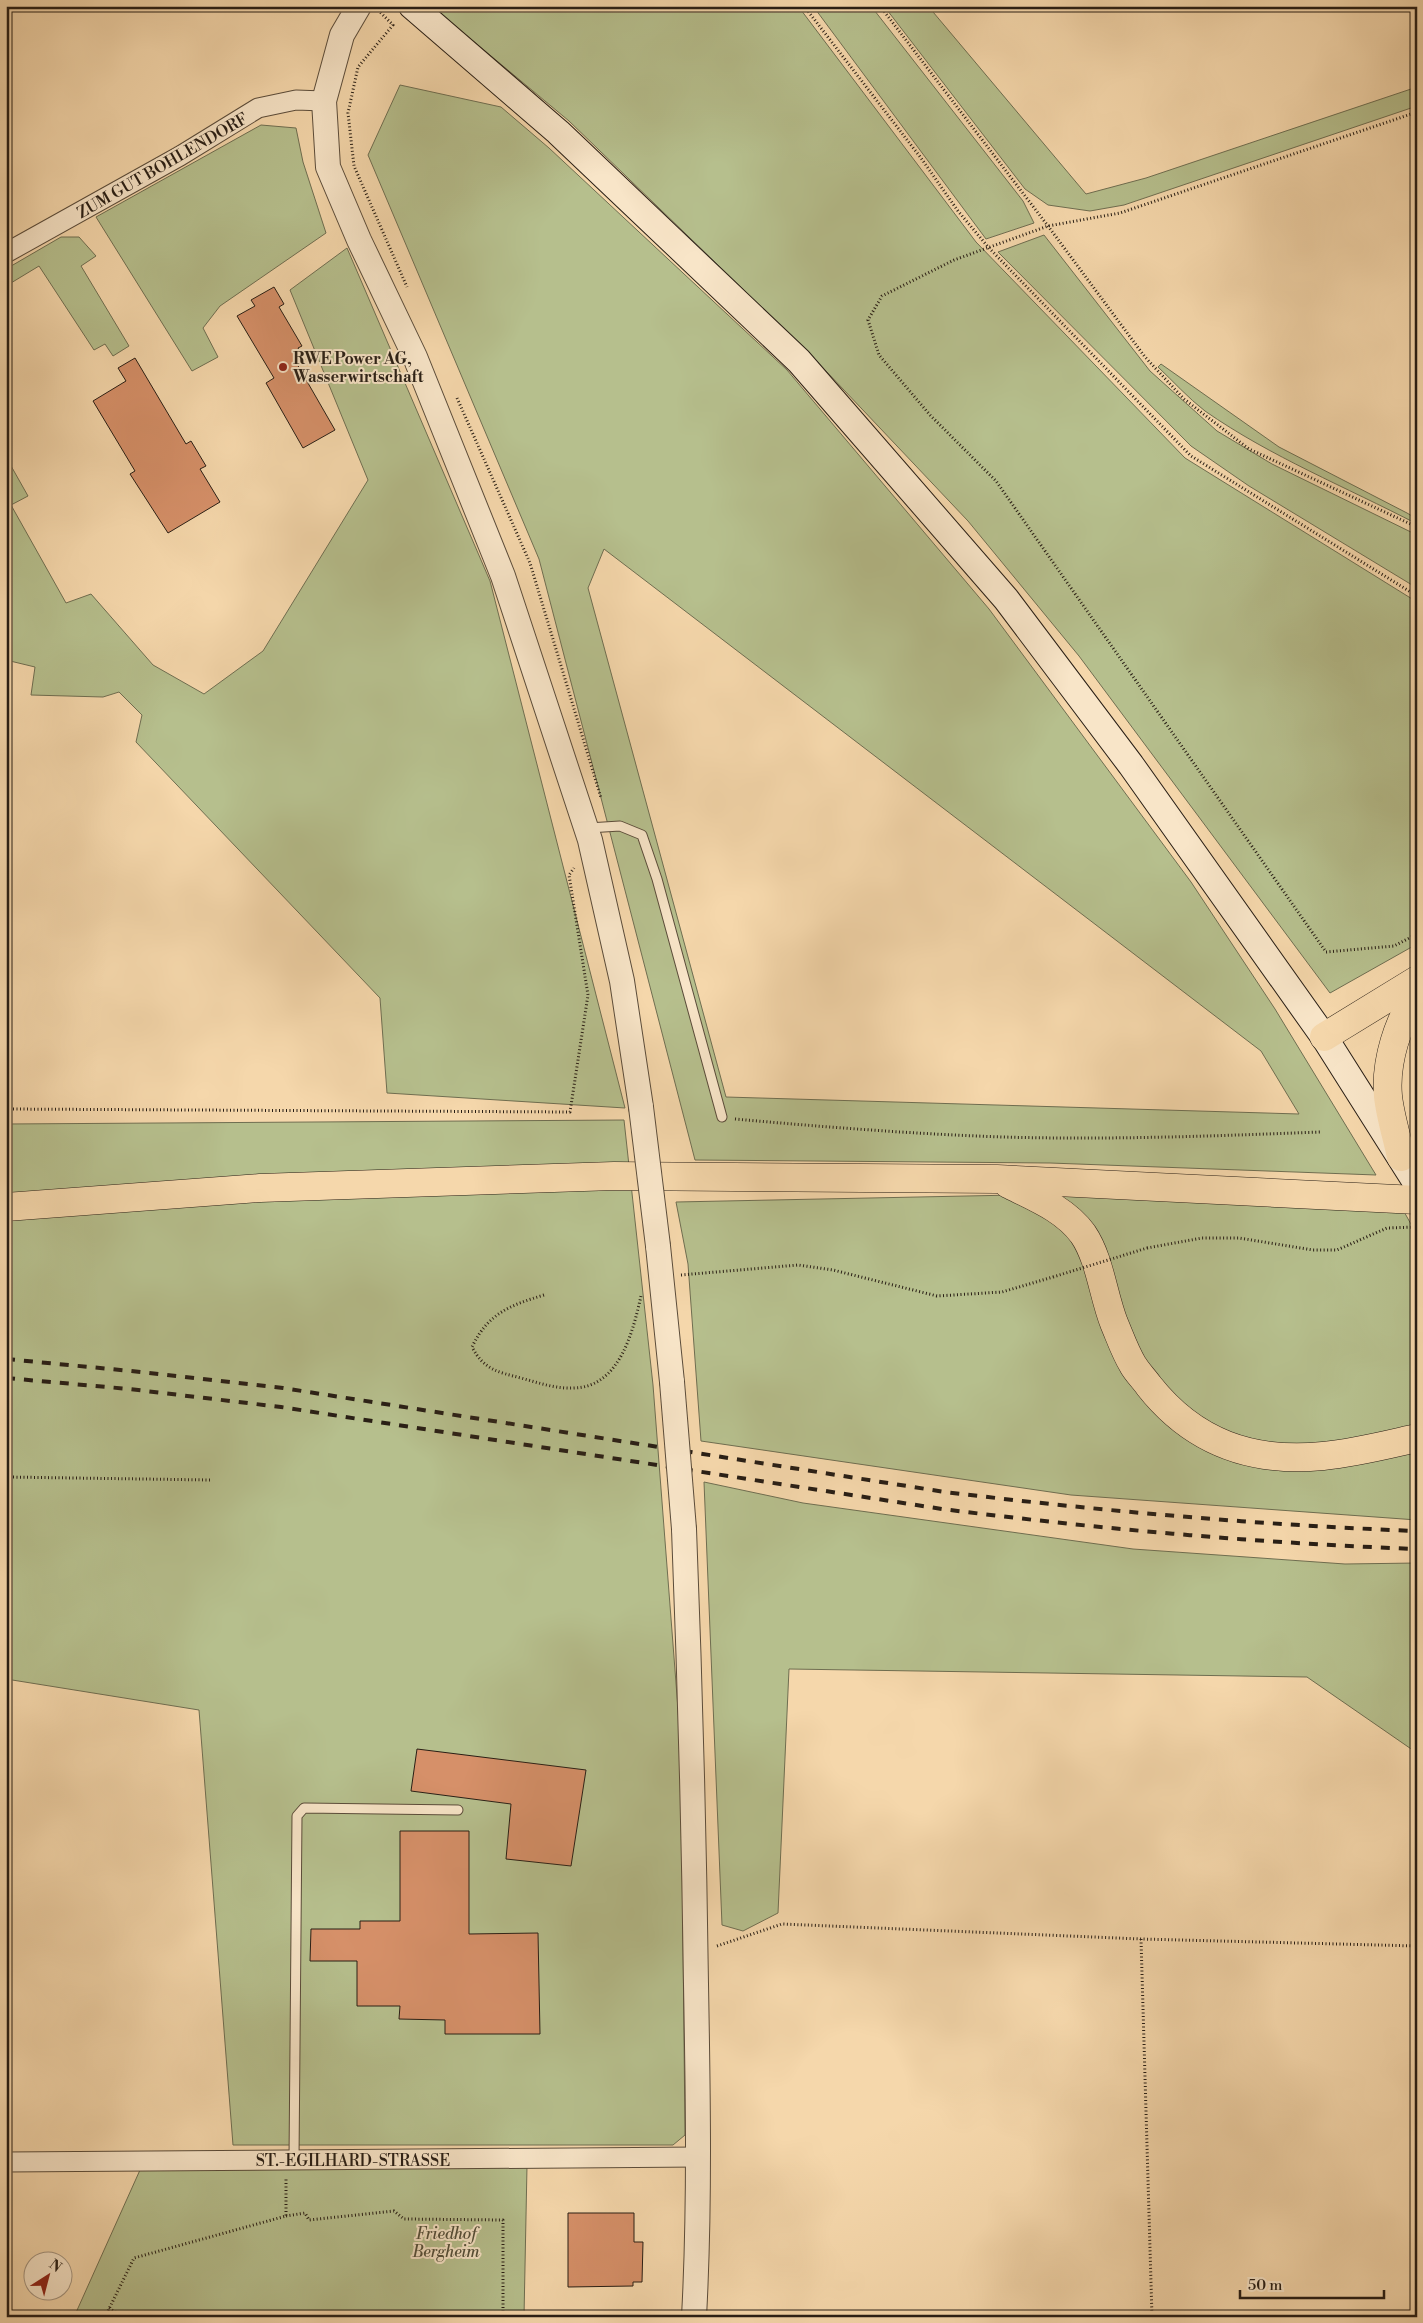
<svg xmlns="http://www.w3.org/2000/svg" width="1423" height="2323" font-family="'Libre Bodoni',serif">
	<rect width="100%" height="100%" fill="#f5d7ab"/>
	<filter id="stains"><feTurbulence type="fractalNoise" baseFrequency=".004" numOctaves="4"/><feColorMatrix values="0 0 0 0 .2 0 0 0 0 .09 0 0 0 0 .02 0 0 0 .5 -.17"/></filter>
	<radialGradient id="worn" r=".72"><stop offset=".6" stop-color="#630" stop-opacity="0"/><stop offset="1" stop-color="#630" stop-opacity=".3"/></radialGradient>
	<g fill="#b6bf8d" stroke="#6f6e51" fill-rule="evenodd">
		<polygon points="431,6 798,6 976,242 1185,458 1417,602 1417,944 1330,993 1079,656 968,521 808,352 569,121"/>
		<polygon points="813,6 871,6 1023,201 1034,223 986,239"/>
		<polygon points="884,6 928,6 1086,194 1146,178 1417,87 1417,106 1124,205 1090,211 1048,205 1025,189"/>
		<path d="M400,85L501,107L549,148L787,370L989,609L1191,882L1275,1009L1376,1175L1050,1163L695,1160L539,559L368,155ZM604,549L1261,1051L1299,1114L726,1097L588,588Z"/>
		<polygon points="261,125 296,128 303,162 326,233 220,306 203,328 218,357 192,371 96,217"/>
		<polygon points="1044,235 1150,371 1217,431 1272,464 1417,535 1417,588 1249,486 1191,446 998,252"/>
		<polygon points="61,237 79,237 96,256 81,266 129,346 113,356 105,344 94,350 39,266 6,286 6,269"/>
		<polygon points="347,248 490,581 625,1108 387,1093 380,998 136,742 142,715 119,692 103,697 31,695 35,667 6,660 6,457 28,496 11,505 66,603 91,594 153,665 204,694 263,651 368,480 290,290"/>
		<path d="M1161,364L1279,447L1407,513L1417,519V524C1346,487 1271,457 1205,411C1188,398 1173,381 1158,367Z"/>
		<polygon points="624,1120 653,1385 681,1748 685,2135 673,2145 233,2145 199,1710 6,1679 6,1124"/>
		<polygon points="1064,1194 1402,1208 1417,1235 1417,1520 1071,1495 701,1441 688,1264 676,1202"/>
		<polygon points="704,1482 803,1503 1133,1549 1345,1564 1417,1563 1417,1753 1307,1677 789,1669 778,1913 743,1931 722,1925"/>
		<polygon points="527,2166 524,2317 74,2317 140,2170"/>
	</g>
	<g fill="#d69069" stroke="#281e15">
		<polygon points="274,287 284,304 279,307 302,346 298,348 305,360 297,364 335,430 303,448 266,383 274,378 237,316 255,306 251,300"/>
		<polygon points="135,358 186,444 191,441 206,466 200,469 220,502 168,533 130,474 135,471 93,401 126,381 118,368"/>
		<polygon points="417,1749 586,1770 571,1866 506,1859 511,1804 411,1791"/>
		<polygon points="400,1831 469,1831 469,1934 538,1933 540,2034 445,2034 445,2020 399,2019 400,2006 357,2006 357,1961 310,1961 311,1929 360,1929 360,1921 400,1921"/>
		<polygon points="568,2213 634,2213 634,2242 643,2242 642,2282 633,2282 633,2286 568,2287"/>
	</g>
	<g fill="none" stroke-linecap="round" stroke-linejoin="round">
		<g stroke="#5b4c3a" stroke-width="11">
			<g id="service">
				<polyline points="588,828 620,826 642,835 657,879 722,1117"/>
				<polyline points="294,2160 297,1816 304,1808 458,1810"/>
			</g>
		</g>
		<g stroke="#5b4c3a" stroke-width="21">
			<g id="minor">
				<polyline points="6,253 180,156 258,108 296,100 324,101"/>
				<polyline points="6,2162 699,2157"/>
			</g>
		</g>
		<g stroke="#5b4c3a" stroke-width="26">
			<g id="tertiary">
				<polyline points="359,6 342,35 324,101 328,167 359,240 415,357 503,576 590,840 622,981 641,1107"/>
				<polyline points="658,1246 672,1382"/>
				<path d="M684,1529C690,1681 694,1833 696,1984C698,2095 700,2206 694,2317"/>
			</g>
		</g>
		<g stroke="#281e15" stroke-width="28">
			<polyline id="secondary" points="412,6 558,132 799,361 1006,599 1131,765 1324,1037 1417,1184"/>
		</g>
		<g stroke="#281e15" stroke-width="29">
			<g id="primary">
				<polyline points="1324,1037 1417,980"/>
				<path d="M1401,1157C1397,1137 1390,1116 1388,1096C1385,1061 1398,1022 1417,993"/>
				<path d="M1008,1184C1034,1197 1065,1209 1083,1234C1100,1259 1103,1295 1114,1323C1120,1337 1125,1352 1133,1365C1137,1372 1144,1379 1149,1386C1194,1443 1252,1463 1323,1456C1355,1453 1386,1445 1417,1438"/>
				<polyline points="6,1207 260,1188 614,1176 997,1179 1417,1200"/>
			</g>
		</g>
		<g stroke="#281e15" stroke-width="3" stroke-dasharray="1 2.5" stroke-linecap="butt">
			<polyline points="804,6 921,158 958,211 989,248 1191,456 1417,596"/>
			<polyline points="880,6 1048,226 1145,357 1184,399 1249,449 1417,527"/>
			<polyline points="378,10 393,25 358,67 348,113 354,166 407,287"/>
			<polyline points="1417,112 1120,213 1048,226 954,260 882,296 868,320 879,355 930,415 996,481 1326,952 1394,946 1417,934"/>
			<polyline points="457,398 530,563 601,798"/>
			<polyline points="6,1109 570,1112 588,995 569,875 574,868"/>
			<path d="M735,1119C824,1127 913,1134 1003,1137C1109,1140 1215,1136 1321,1132"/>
			<polyline points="1147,1248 1202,1238 1239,1238 1313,1250 1337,1250 1387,1228 1417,1227"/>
			<polyline points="681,1275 798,1265 833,1270 937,1296 1002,1292 1053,1277"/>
			<path d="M544,1295C511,1305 488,1313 472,1347C484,1370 498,1372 521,1378C539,1383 556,1389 574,1388C620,1387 633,1331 641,1296"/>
			<polyline points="6,1477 211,1480"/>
			<polyline points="1141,1939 1152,2317"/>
			<polyline points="717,1946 782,1924 1141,1939 1417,1946"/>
			<polyline points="286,2216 305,2213 309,2220 394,2211 404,2219 503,2220 503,2317"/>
			<polyline points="109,2308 123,2317"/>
			<polyline points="105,2317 134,2258 286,2216 286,2178"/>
		</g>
		<use href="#service" stroke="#f8e5c8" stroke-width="9"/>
		<use href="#minor" stroke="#f8e5c8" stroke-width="19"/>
		<use href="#tertiary" stroke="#f8e5c8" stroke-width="24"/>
		<use href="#secondary" stroke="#f8e5c8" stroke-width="26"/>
		<use href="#primary" stroke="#f5d7ab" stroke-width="28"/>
		<g stroke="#281e15" stroke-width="4" stroke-dasharray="9 9" stroke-linecap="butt">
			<path d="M6,1359L131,1371L283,1388L945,1492C1102,1511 1259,1525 1417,1531"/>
			<path d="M6,1378L129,1389L281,1407L942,1509C1100,1529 1258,1543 1417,1549"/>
		</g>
		<g stroke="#5b4c3a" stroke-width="26" stroke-linecap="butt">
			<g id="tertiary-bridge">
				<polyline points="641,1107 658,1246"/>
				<polyline points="672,1382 684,1529"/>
			</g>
		</g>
		<polyline stroke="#281e15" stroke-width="3" stroke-dasharray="1 2.5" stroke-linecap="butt" points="1053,1277 1147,1248"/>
		<use href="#tertiary-bridge" stroke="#f8e5c8" stroke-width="24"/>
	</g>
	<circle fill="#8f2418" stroke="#f8e5c8" stroke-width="2" cx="283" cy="367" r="5"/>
	<g text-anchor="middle" stroke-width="4" stroke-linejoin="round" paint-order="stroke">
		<g font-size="16" fill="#281e15" stroke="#f8e5c8">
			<text transform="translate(162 165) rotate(-30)" y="6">ZUM GUT BOHLENDORF</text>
			<text x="353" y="2166">ST.-EGILHARD-STRASSE</text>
		</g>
		<g font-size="16" font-weight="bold" fill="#281e15" stroke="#f8e5c8" text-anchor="start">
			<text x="293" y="364">RWE Power AG,<tspan x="293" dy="18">Wasserwirtschaft</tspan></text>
		</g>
		<g font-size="16" font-style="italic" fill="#534e39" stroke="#f8e5c8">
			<text x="446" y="2239">Friedhof<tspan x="446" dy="18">Bergheim</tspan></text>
		</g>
	</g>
	<rect width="1423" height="2323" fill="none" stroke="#f5d7ab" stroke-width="25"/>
	<rect x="8" y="8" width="1408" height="2308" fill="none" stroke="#281e15" stroke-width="2.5"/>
	<rect x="12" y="12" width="1398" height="2298" fill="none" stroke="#281e15"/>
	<g transform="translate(48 2276) rotate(36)"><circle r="24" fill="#f8e5c8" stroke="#a59580"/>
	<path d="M0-4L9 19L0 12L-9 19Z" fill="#8f2418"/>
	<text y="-8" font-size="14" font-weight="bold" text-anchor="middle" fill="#281e15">N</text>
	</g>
	<path d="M1240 2290v8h144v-8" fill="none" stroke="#281e15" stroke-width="2.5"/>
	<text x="1248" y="2290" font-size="15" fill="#281e15" stroke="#f8e5c8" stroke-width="4" paint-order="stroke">50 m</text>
	<rect width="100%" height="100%" filter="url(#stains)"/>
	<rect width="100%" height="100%" fill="url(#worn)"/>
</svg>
